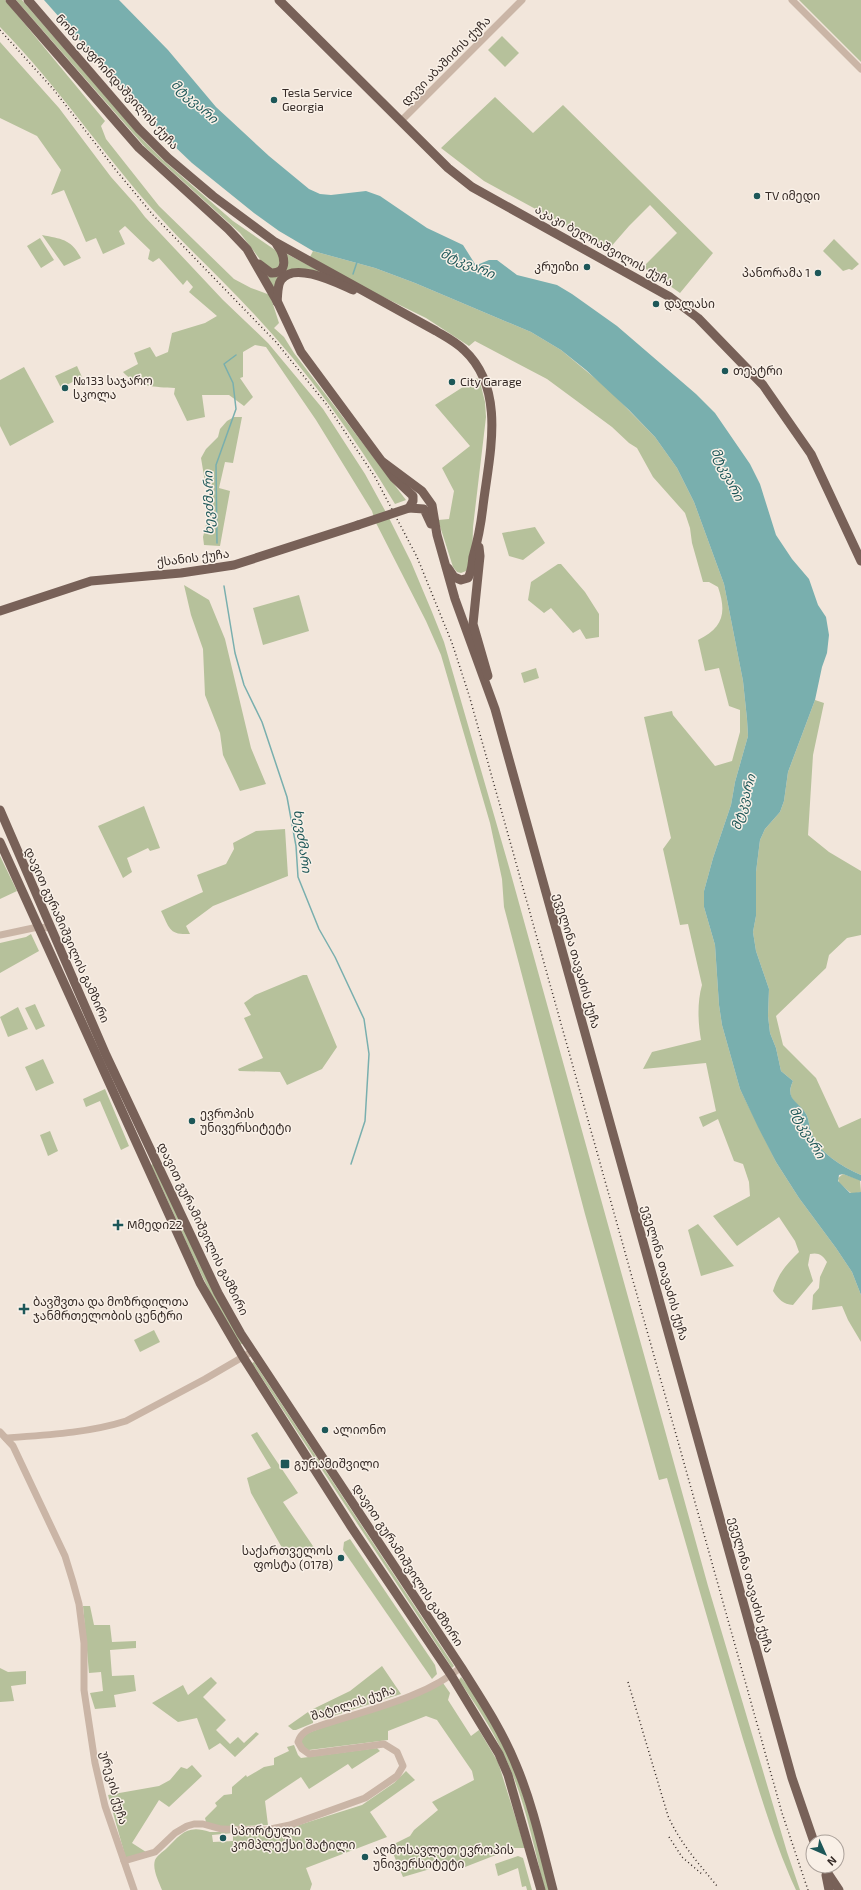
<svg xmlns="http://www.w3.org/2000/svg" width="861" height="1890" font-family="'Exo 2','Noto Sans Georgian',sans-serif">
	<rect width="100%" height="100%" fill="#f2e6db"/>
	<g fill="#b6c19b" fill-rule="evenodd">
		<path d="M0,0H5L105,121L101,126L106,139L159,206L234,279L251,288L270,295L279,323L274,328L284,337L294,353L406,500L395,504C354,436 307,370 252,312C221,278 187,248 156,213C102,153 57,85 0,27Z"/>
		<polygon points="16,0 22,0 143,140 163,160 233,221 278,252 281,258 278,268 273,270 265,266 240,233 146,148"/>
		<polygon points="799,0 861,0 861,62"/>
		<polygon points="502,36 519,53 505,67 488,50"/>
		<path d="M0,42L59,108L111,177L135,204L145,217L223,300L268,343L323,409L365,474L388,516L411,562L432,612L444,642L509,867L708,1586L787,1852L800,1890H796C774,1842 759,1790 743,1739C717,1652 692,1565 667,1478L659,1480L585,1214L504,907L502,879L490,823L441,655L426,621L375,521L372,511L316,420L266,347L255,345L243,352V377L240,378L253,397L244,406L229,395H202L205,417L187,421L174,394L175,388C155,387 137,387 123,372L138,364L134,353L150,347L156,357L168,352L172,333L205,323L217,316L189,292L193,287L187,280L183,285L159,258L153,262L148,259L150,250L125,226L119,231L125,244L103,254L96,238L86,242L64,190L51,195L61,170L37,136L0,118Z"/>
		<polygon points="495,97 533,133 563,105 713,253 680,293 643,267 677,233 650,205 629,226 609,249 484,181 441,148"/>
		<path d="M42,235C62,239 71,239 81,258L64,266Z"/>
		<polygon points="40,238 54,260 41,268 27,246"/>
		<polygon points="834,239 859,264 852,270 849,269 843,271 823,251"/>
		<path d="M313,251L375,268L415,283L531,332L561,350L608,389L655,437L677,468L694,502L724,584L743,681L747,719L748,736L735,782L731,805L713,858L704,891V907L715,945L719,1005L722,1025L740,1089L776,1162L799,1198L836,1248L852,1272L861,1295V1342L848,1320L842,1306L812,1310L813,1295L819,1288L820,1277L827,1262C823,1255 818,1252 810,1254L808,1265L813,1281L793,1305C783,1304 779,1300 773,1291C779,1272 786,1265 799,1252L795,1241L779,1217L737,1246L713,1216L750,1196L749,1182L743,1164L734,1161L718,1119L703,1127L699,1117L716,1111L706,1063L643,1069L652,1052L701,1040C698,1023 697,1002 702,985L688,924L680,925L663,849L671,838L644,717L672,711L673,715L715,766L732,761L740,732V710L729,706L719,668L705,671L698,640C723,628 727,613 718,587L709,582H703L692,543L690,528L685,513L653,477L637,448L629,443L612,427L547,379L475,341L469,346L426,318L369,290L310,257Z"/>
		<polygon points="287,254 327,275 299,270 275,290 267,276 272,277 287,265"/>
		<polygon points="77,366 82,377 61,388 55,376"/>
		<polygon points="24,367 54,422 10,446 0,426 0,380"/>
		<polygon points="477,378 481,386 485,402 486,417 473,527 472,563 466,571 461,573 457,572 453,567 438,520 449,519 454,491 442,468 470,446 435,405"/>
		<polygon points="234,417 242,417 233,463 225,462 219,488 230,491 220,546 204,545 203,537 213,496 211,489 205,482 201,458 206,449 218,437 220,429 227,421"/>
		<polygon points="535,527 545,543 523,560 509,556 502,533"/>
		<polygon points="558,564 561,564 585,592 599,614 599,637 586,639 580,629 573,633 551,608 544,613 528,600 531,582"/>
		<polygon points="184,585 209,600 225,639 251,748 266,784 240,791 223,755 220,733 205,695 203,649 191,615"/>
		<polygon points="299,595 309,631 263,645 253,608"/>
		<polygon points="536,668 539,678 524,683 521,673"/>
		<path d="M815,700L824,703L813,755L808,835L829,852L861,871V935L847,938L829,955L826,968L776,1016L783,1045L816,1078L839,1128L861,1118V1175C841,1166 819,1153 811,1132C809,1126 809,1119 806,1114C799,1101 784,1101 793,1081L781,1071L776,1048L770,1033L768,1016L769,989L756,951L753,932L756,916V872L760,840L765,829L780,812L784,801L788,772Z"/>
		<polygon points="144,806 160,848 150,851 148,848 127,858 132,872 123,878 98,826"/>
		<path d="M285,829L288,876L213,906L186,926L190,934C169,935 170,929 161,911L203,892L197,875L226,864L234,849L233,843L256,831Z"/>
		<polygon points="0,856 17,891 0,899"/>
		<polygon points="31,934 39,951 0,973 0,943 26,937"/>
		<polygon points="303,975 307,975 337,1047 322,1069 287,1085 280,1072 239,1071 238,1069 263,1058 244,1018 251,1015 244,1003 255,995"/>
		<polygon points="35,1004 45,1026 36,1030 25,1008"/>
		<polygon points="18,1007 28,1029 8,1037 0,1017"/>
		<polygon points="43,1059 54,1083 36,1091 25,1067"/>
		<polygon points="105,1089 129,1146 121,1150 100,1101 86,1107 83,1099"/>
		<polygon points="50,1131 58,1151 48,1156 40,1135"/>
		<path d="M155,1163L243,1343L240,1345C204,1289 180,1225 151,1165Z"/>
		<polygon points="843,1174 860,1180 861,1192 852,1194 839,1183 838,1178"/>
		<polygon points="698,1224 734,1266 701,1276 688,1230"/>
		<polygon points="154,1330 160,1342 140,1352 134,1340"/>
		<polygon points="254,1362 454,1666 452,1668 252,1363"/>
		<polygon points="257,1432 298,1493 283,1502 315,1549 304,1555 290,1557 285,1553 251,1493 247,1478 271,1468 251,1435"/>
		<polygon points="350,1539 435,1665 437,1674 432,1679 343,1550 344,1542"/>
		<polygon points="83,1606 90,1606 94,1625 110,1625 112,1642 136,1641 136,1648 110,1650 112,1676 134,1675 136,1691 114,1695 116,1707 95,1709 90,1693 103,1691 101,1672 89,1673"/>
		<polygon points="382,1666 401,1694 324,1719 319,1718 313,1709 350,1691"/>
		<polygon points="0,1668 8,1672 26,1671 26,1684 11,1686 14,1701 0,1702"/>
		<polygon points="211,1677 217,1683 203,1697 226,1720 216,1730 230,1744 238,1737 244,1743 256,1732 259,1734 235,1757 220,1743 209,1750 197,1718 178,1722 152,1703 183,1685 188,1695"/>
		<path d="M461,1677C512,1738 530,1815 550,1890H545C533,1844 524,1795 503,1753C491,1727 475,1704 459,1680Z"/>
		<polygon points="443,1683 450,1693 448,1700 471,1736 479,1730 498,1762 525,1848 514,1848 465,1867 448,1865 437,1867 403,1877 390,1846 410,1836 414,1830 438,1810 432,1802 474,1780 472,1771 437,1720 426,1716 388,1731 388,1740 309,1750 306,1750 301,1742 302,1738 308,1733"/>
		<polygon points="308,1712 313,1721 313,1723 296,1730 293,1730 288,1726"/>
		<polygon points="294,1745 298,1755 301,1758 377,1748 380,1751 352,1769 348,1764 309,1789 301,1777 265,1801 268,1825 219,1827 206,1822 205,1818 217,1806 215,1803 224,1795 232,1794 232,1787 246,1775 247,1777 264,1767 274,1765 274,1758 289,1751 287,1747"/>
		<polygon points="192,1765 202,1776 169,1807 159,1800 132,1843 146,1852 126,1859 108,1795 159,1786 170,1780 181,1767 187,1769"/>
		<path d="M406,1771L415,1780L370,1812L387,1837L306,1868L312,1884L310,1890H162C159,1882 152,1869 155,1860C157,1856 162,1852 166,1849C181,1834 187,1824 210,1832H277L362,1805L394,1783ZM233,1833V1841L213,1842L212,1835Z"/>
		<polygon points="518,1856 523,1858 532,1890 527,1890 526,1886 522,1887 518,1868 498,1876 495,1864"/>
	</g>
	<path fill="#79afae" d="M44,0H119L168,50L216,107L269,156L309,189L320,194L331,195L366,191L380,196L427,228L463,245L475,264L477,265L489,260H497L517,275L557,285L572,294L617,326L696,394L715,413L750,464L760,484L776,535L792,559L809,579L818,605L826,617L829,635L827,653L822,667L815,700L788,772L784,801L780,812L765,829L760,840L756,872V916L753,932L756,951L769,989L768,1016L770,1033L776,1048L781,1071L793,1081C784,1100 799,1101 806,1114C809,1119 809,1126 811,1132C819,1153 841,1166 861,1175V1181L843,1174L839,1175L838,1181L850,1193L861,1192V1295L852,1272L836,1248L799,1198L776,1162L758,1127L740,1089L722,1025L719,1005L715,945L704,907V891L713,858L731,805L735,782L748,736L747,719L743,681L724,584L694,502L677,468L655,437L629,410L586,370L561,350L531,332L415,283L375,268L313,251L279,231L254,213L192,163L171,143Z"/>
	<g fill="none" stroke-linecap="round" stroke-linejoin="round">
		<g stroke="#79afae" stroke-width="1.5">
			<polyline points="353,274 357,262"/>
			<polyline points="217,543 216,465 236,409 233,383 224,364 236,355"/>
			<polyline points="224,586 235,653 244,685 262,722 287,797 296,846 298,877 319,929 335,957 364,1019 369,1054 365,1121 351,1164"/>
		</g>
		<g stroke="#cab5a6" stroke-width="7">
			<polyline points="792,0 861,69"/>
			<polyline points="401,121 522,0"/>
			<polyline points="0,935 38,927 51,928"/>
			<polyline points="0,1432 13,1446 65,1556 73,1582 79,1604 84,1643 84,1690 95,1763 105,1806 134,1890"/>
			<path d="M6,1438C46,1435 88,1433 126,1421L205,1379L253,1351"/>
			<path d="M124,1861L155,1852L175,1833L187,1826L194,1824H203L221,1829L266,1830L290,1825L365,1798L397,1776L403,1766L397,1752L384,1744L309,1754L302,1749L298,1742C301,1732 309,1729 319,1726C363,1711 426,1698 461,1667"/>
		</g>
		<g stroke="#786158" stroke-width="9">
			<polyline points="10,0 139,148 228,229 247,249 278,303 301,352 394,478 413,496 413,501 409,508 424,509 431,524"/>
			<path d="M28,0L139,129L168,158L213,196L275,242L436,331C446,337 456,342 464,350C507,390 489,456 483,506C481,524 478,540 473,557C472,564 472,571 468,578L461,580L454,577L448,568"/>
			<polyline points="279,0 448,168 472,187 670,297 698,318 763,385 811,454 861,561"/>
			<path d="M259,264L271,273C289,274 285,255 277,245"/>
			<path d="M277,302C278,295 277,286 281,280C294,261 337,283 353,290"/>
			<polyline points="383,462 422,491 432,505 437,535 455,599 495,709 792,1778 814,1842"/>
			<polyline points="479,547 480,556 473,624 488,676"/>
			<polyline points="0,611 91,581 181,573 234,565 358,525"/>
			<path d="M0,810L106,1055L218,1293L241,1334L461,1667C481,1699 502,1730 516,1765C533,1805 542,1848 553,1890"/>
			<polyline points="0,842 200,1283 243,1357 352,1528 451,1675 499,1754 508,1775 541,1890"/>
			<polyline points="823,1866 839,1890"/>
			<polyline points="826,1875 829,1890"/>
		</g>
		<g stroke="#362b27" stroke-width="1.5" stroke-dasharray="1 3" stroke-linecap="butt">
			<polyline points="0,30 54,90 115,169 153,215 276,342 327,405 375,477 417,557 452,643 469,695 782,1813 808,1890"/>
			<path d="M628,1682L668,1816C680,1843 699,1864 717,1886"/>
			<polyline points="669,1837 682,1857 703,1875"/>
		</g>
		<polyline stroke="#786158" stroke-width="9" points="358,525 409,508"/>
	</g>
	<g fill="#1d5758" stroke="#f9f0e7" stroke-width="1.5">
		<circle cx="274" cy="100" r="4"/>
		<circle cx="757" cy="196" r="4"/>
		<circle cx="587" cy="267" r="4"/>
		<circle cx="818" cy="273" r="4"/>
		<circle cx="656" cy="304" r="4"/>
		<circle cx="725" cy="371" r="4"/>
		<circle cx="452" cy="382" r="4"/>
		<circle cx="65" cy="388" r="4"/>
		<circle cx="192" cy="1121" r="4"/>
		<path d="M116 1219h4v4h4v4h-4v4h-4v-4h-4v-4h4z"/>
		<path d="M22 1303h4v4h4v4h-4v4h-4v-4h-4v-4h4z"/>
		<circle cx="325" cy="1430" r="4"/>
		<rect x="280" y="1459" width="10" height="10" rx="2"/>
		<circle cx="341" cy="1558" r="4"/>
		<circle cx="223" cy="1838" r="4"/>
		<circle cx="365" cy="1857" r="4"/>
	</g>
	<g text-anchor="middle" stroke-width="3" stroke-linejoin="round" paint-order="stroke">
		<g font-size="12" fill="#362b27" stroke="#f9f0e7">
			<text transform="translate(446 61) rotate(-45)" y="4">დევი აბაშიძის ქუჩა</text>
			<text transform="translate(117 82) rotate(48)" y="4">ნონა გაფრინდაშვილის ქუჩა</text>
			<text transform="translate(604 246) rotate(29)" y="4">აკაკი ბელიაშვილის ქუჩა</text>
			<text transform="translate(193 558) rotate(-7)" y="4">ქსანის ქუჩა</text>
			<text transform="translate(67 935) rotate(66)" y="4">დავით გურამიშვილის გამზირი</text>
			<text transform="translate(577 961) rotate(74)" y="4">ეველინა თავაძის ქუჩა</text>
			<text transform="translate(203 1229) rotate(64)" y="4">დავით გურამიშვილის გამზირი</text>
			<text transform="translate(665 1273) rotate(74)" y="4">ეველინა თავაძის ქუჩა</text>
			<text transform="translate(408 1565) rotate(57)" y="4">დავით გურამიშვილის გამზირი</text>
			<text transform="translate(751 1585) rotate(75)" y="4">ეველინა თავაძის ქუჩა</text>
			<text transform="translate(353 1703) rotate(-18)" y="4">შატილის ქუჩა</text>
			<text transform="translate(114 1788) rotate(75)" y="4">ურეკის ქუჩა</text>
		</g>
		<g font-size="12" fill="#362b27" stroke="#f9f0e7" text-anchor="start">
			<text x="282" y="97">Tesla Service<tspan x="282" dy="14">Georgia</tspan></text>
			<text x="765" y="200">TV იმედი</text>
			<text x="579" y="271" text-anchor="end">კრუიზი</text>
			<text x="810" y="277" text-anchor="end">პანორამა 1</text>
			<text x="664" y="308">დალასი</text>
			<text x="733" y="375">თეატრი</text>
			<text x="73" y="385">№133 საჯარო<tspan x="73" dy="14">სკოლა</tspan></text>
			<text x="460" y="386">City Garage</text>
			<text x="200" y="1118">ევროპის<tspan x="200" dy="14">უნივერსიტეტი</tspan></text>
			<text x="127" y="1229">Mმედი22</text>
			<text x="33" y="1306">ბავშვთა და მოზრდილთა<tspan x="33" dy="14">ჯანმრთელობის ცენტრი</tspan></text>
			<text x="333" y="1434">ალიონო</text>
			<text x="294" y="1468">გურამიშვილი</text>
			<text x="333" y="1555" text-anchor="end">საქართველოს<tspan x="333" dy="14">ფოსტა (0178)</tspan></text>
			<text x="231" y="1835">სპორტული<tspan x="231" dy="14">კომპლექსი შატილი</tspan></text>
			<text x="373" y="1854">აღმოსავლეთ ევროპის<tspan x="373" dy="14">უნივერსიტეტი</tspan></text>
		</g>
		<g font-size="13" font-style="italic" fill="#1d5758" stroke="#f9f0e7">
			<text transform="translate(195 101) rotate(42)" y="5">მტკვარი</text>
			<text transform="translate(468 263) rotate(23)" y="5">მტკვარი</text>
			<text transform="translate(728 474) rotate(64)" y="5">მტკვარი</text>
			<text transform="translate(208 503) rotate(-91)" y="5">ხევძმარი</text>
			<text transform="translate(743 802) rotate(-74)" y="5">მტკვარი</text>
			<text transform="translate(303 841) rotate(82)" y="5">ხევძმარი</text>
			<text transform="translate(808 1132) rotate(60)" y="5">მტკვარი</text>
		</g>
	</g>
	<g transform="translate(825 1854) rotate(135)"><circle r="19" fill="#f9f0e7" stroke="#aba19a"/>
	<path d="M0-3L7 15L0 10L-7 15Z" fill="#1d5758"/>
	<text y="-6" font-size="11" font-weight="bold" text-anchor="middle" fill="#362b27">N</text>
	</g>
</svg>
